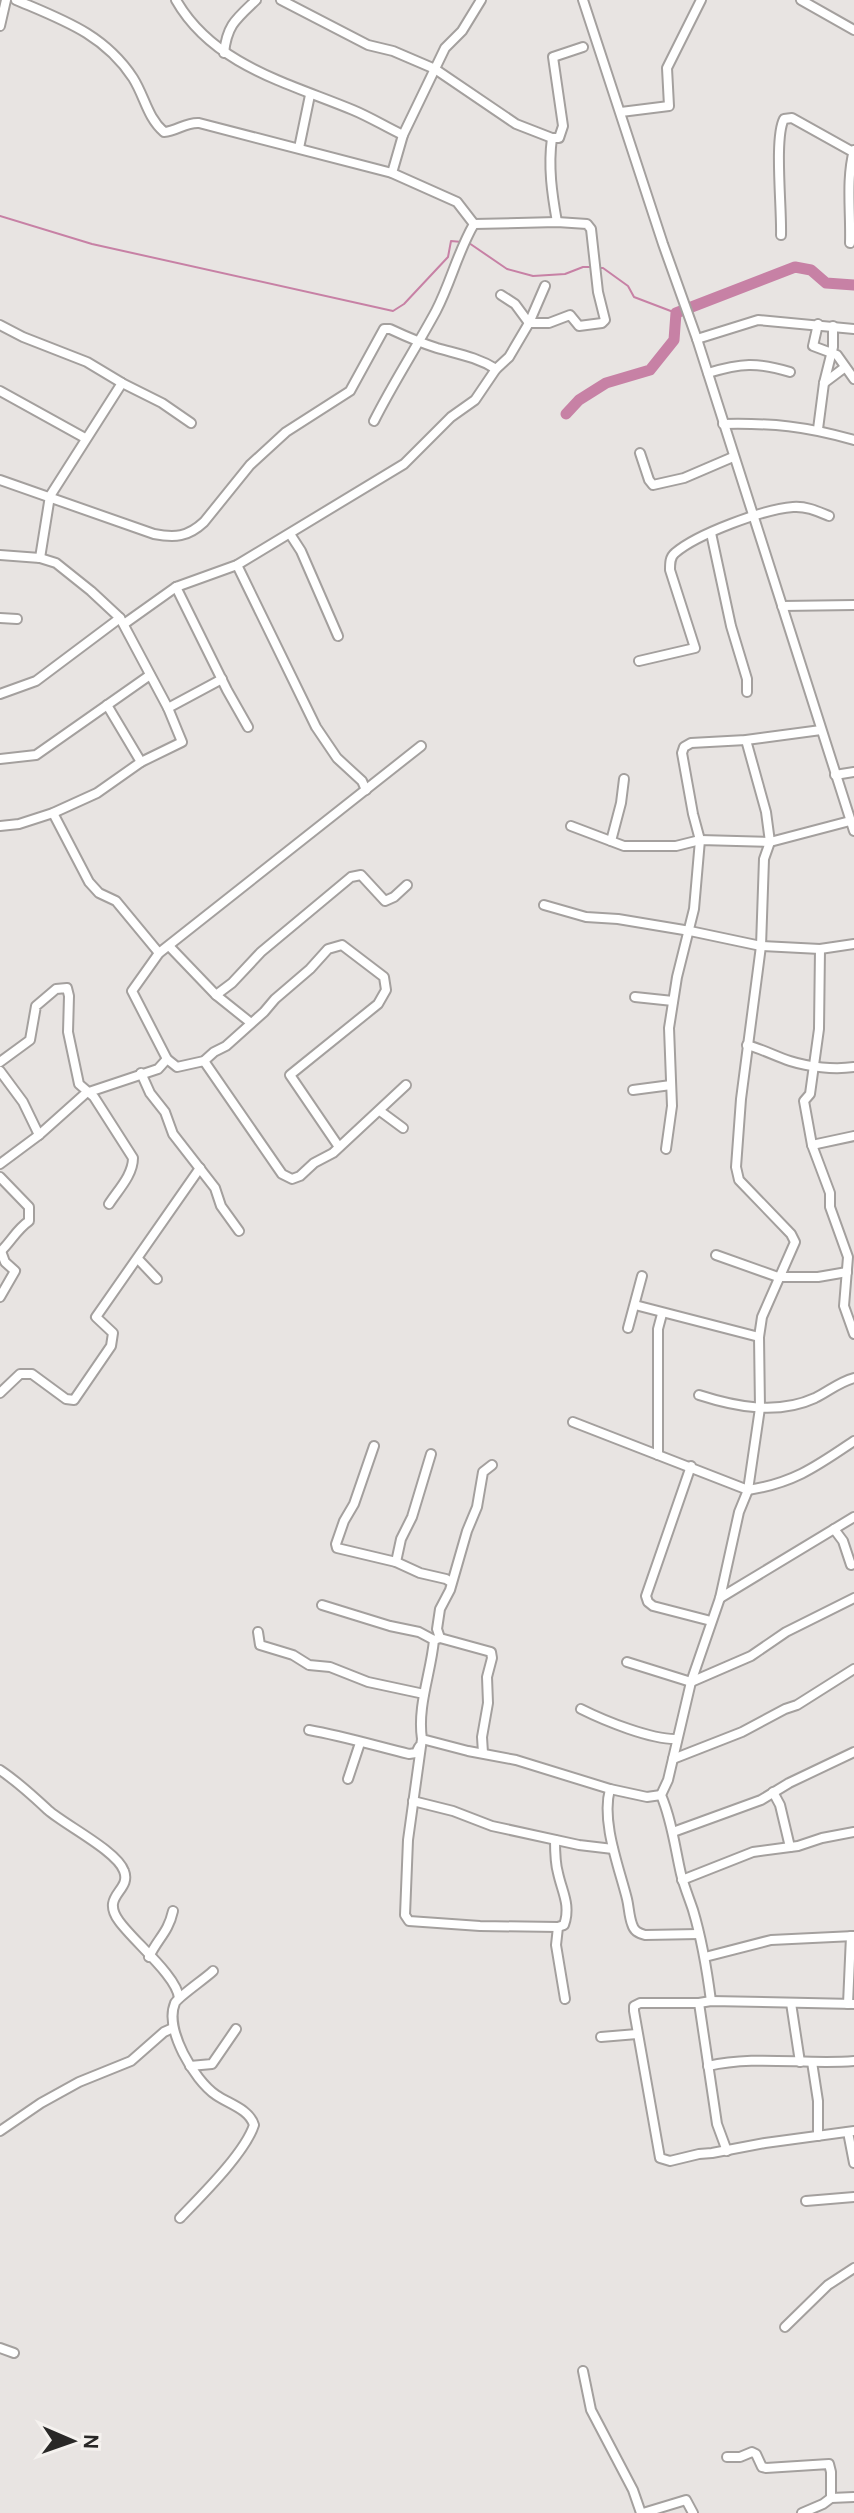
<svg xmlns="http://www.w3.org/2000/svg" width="854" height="2513" font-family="Karla,sans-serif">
	<rect width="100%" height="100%" fill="#e8e4e2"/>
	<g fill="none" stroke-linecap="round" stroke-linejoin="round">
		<g stroke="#c781a5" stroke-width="2">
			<polyline points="0,216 92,244 393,311 404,304 448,257 451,241 462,242"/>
			<polyline points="469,243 507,269 533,276 565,274 583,267 592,267"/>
			<polyline points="600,268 603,268 628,286 634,297 676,313"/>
		</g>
		<polyline stroke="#c781a5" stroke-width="11" points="566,414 579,400 606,383 650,370 674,340 676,313 795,267 811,270 826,283 854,285"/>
		<g stroke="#a4a09e" stroke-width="12">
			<g id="minor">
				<path d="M16,0C63,20 104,34 133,78C145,97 147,117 164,132C177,131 186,122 199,123L392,173L457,202L474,224L557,222L587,224L591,229L598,292L605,320L602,323L579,326L570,315L549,323H529L515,304L501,295"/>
				<path d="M176,0C213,65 288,83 353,110C370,117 386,127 403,135"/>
				<polyline points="281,0 368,45 393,51 435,69 516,124 552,138 559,138 563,126 553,57 583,47"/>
				<polyline points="583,0 663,244 697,339 854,831"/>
				<polyline points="801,0 854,30"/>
				<polyline points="0,26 6,0"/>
				<path d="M224,53C227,25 236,19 256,0"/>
				<polyline points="621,112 669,106 667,68 701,0"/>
				<path d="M552,138C548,167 552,194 557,222"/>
				<polyline points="299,148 310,95"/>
				<polyline points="392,173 403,135 445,48 462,31 481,0"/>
				<path d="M781,235C782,208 774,138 784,119L792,118L853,152"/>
				<path d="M850,243C851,212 846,180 854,150"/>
				<polyline points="818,324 813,346 837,355 854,379"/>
				<polyline points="0,325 23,337 87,362 122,383 162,403 191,423"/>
				<polyline points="697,339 758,320 854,329"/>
				<path d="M708,373C741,363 757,362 790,372"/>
				<polyline points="824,383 844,368"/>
				<polyline points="0,391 85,438"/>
				<path d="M374,421C393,383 416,348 436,311C451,282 458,251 474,224"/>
				<path d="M723,424C773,423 805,426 854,440"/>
				<polyline points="818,429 824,383 833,347 833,326"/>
				<polyline points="640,453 649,480 653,485 684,478 733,457"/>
				<path d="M0,480L154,534C175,538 188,537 204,522L250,465L286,432L350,391L384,329H390C405,336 421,343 437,348C458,354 477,357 496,369"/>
				<polyline points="711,533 731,626 747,679 747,692"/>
				<polyline points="290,534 301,551 338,636"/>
				<polyline points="0,555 40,558 56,563 91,591 120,618 168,708 182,742 141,762 97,793 53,813 19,824 0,826"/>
				<polyline points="40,558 50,496 122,383"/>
				<polyline points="237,565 316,727 337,758 362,781 366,790"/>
				<polyline points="176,587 227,690 248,727"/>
				<polyline points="782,606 854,605"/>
				<polyline points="0,618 17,619"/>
				<polyline points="124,624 176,587 237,565 404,464 451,417 475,400 496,369 509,357 529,323 545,286"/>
				<path d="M639,661L695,648L670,570C670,563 670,557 675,553C697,534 764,509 793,507C806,506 817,511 829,516"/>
				<polyline points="0,694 36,681 120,618"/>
				<polyline points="107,705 141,762"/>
				<polyline points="168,708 222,679"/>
				<polyline points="0,759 36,755 150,675"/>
				<polyline points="835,775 854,772"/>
				<polyline points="53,813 89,882 99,893 116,901 159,953"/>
				<polyline points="571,826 624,846 676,846 700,840 770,842 850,821"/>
				<polyline points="611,841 621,803 624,779"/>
				<polyline points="544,905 586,917 618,919 690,931 761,946 820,949 854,944"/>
				<polyline points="169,946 216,995 251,1023"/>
				<polyline points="820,949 819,1029 810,1094 804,1101 812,1145 830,1193 830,1207 848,1257 844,1306 854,1334"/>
				<polyline points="216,995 232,983 261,952 351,877 361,875 385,901 394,897 407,885"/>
				<polyline points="635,997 673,1001"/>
				<path d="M747,1045C762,1049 775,1056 790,1061C809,1067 834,1070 854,1067"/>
				<polyline points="204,1061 282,1174 292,1179 300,1176 314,1163 333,1153 406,1085"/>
				<path d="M0,1062L30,1040L36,1006L56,989L67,988L69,996L68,1032L79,1084L94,1097L133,1158C133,1175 118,1190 109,1204"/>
				<polyline points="0,1071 23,1102 39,1135"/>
				<polyline points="141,1073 150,1093 165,1112 173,1134 215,1188 221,1206 239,1231"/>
				<polyline points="633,1090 671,1085"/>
				<polyline points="380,1111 403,1128"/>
				<polyline points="812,1145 854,1136"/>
				<polyline points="339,1147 290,1075 378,1004 386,990 384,977 342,945 328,949 310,969 275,999 264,1012 226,1046 214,1052 204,1061 177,1067 167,1059 132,991 159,953 421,746"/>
				<polyline points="666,1149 672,1106 669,1028 677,977 694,909 700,840 693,814 682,753 684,747 691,743 746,740 821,730"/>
				<polyline points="0,1164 39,1135 86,1093 158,1069 167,1059"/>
				<path d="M0,1177L29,1207V1221C16,1230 11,1242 0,1252"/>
				<polyline points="716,1255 778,1277 818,1277 847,1272"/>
				<polyline points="138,1259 157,1279"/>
				<polyline points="0,1297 15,1271 5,1262 1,1251"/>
				<polyline points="635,1305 759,1337"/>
				<polyline points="628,1328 642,1276"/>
				<polyline points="0,1393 20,1374 32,1374 66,1399 74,1400 111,1346 113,1333 96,1317 200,1168"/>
				<path d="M699,1395C736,1407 778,1415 815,1398C829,1391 839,1382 854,1378"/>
				<path d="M573,1422L748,1490C794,1483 817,1466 854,1441"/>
				<polyline points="374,1446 354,1504 344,1521 336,1544 337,1548 396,1562 420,1573 446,1579 451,1582"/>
				<polyline points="658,1455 658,1329 662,1314"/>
				<polyline points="691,1466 646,1596 648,1602 653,1606 711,1621"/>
				<polyline points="834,1529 843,1541 851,1565"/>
				<polyline points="396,1562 401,1539 412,1517 431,1454"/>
				<polyline points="720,1598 854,1517"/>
				<path d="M322,1605L390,1626L419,1632L434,1640C431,1673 417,1706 422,1739L468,1751L516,1760L610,1789L647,1797L661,1795"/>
				<polyline points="258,1632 260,1645 293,1655 309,1665 330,1667 368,1682 424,1694"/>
				<polyline points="440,1638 491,1652 492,1658 487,1677 488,1703 482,1737 483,1753"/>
				<polyline points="434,1640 440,1638 437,1629 440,1609 450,1590 467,1531 477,1507 483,1472 492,1465"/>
				<polyline points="627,1662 691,1682 751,1656 786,1632 854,1598"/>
				<path d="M581,1709C605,1721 652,1740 677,1739"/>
				<path d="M309,1730C343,1736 376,1746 409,1754L416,1753L419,1747"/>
				<polyline points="422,1739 408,1840 405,1915 409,1921 480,1926 558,1927"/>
				<polyline points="673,1759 742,1732 785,1709 797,1705 854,1669"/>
				<path d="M0,1770C18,1782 32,1795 48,1810C65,1825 117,1851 124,1871C132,1891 100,1895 119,1921C133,1941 177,1976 179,1998"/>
				<polyline points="348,1779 360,1743"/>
				<path d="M610,1789C601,1822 619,1867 627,1899C629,1907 629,1916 632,1924C634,1931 638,1933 645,1935L699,1934"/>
				<polyline points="773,1792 780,1805 790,1847"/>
				<polyline points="413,1801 453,1811 492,1826 579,1845 613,1849"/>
				<polyline points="673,1832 761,1800 789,1783 854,1752"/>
				<path d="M555,1840C555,1852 555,1863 558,1873C562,1892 571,1905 564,1925L558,1927L556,1945L565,1999"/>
				<polyline points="682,1880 753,1852 798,1846 822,1838 854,1832"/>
				<path d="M149,1957C158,1938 168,1933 173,1911"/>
				<polyline points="705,1957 771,1940 854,1936"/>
				<path d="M711,2001C707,1970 702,1940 693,1910C689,1898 684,1886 681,1874C675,1848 672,1821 661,1795L668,1780L691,1682L720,1598L739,1512L748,1490L760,1408L759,1337L762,1317L795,1242L791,1234L739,1180L736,1167L741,1099L761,946L764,859L770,842L766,812L746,740"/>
				<polyline points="699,2003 717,2124 727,2151"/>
				<polyline points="791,2003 800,2062"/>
				<polyline points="848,2004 851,1936"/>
				<polyline points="854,2004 711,2001 699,2003 640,2003 634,2006 634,2011 660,2158 670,2161 699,2154 712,2153 765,2143 854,2131"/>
				<polyline points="601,2037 637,2034"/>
				<polyline points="812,2062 818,2101 818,2136"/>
				<polyline points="190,2066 212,2064 236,2029"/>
				<path d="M708,2066C756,2055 805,2065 854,2061"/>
				<polyline points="0,2131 41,2103 79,2082 131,2061 164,2032 173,2028"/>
				<polyline points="848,2132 854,2163"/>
				<polyline points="806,2201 854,2197"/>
				<path d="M180,2218C201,2196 245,2153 254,2125C249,2109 229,2104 216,2095C194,2080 164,2029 175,2003C178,1997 206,1978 213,1971"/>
				<polyline points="785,2327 828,2285 854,2268"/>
				<polyline points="0,2348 14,2353"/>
				<polyline points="583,2371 591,2410 633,2490 641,2513"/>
				<polyline points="727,2457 740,2457 752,2452 756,2454 762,2467 766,2468 829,2464 831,2472 831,2498"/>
				<polyline points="643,2513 686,2500 693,2513"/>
				<polyline points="802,2513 823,2504 831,2498 854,2497"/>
			</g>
		</g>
		<use href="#minor" stroke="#fff" stroke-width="8"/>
	</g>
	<g transform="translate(72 2441) rotate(92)" stroke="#f5f2ef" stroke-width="6" paint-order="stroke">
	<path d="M0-6L14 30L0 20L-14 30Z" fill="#292827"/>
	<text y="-12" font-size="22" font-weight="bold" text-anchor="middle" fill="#292827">N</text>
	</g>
</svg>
